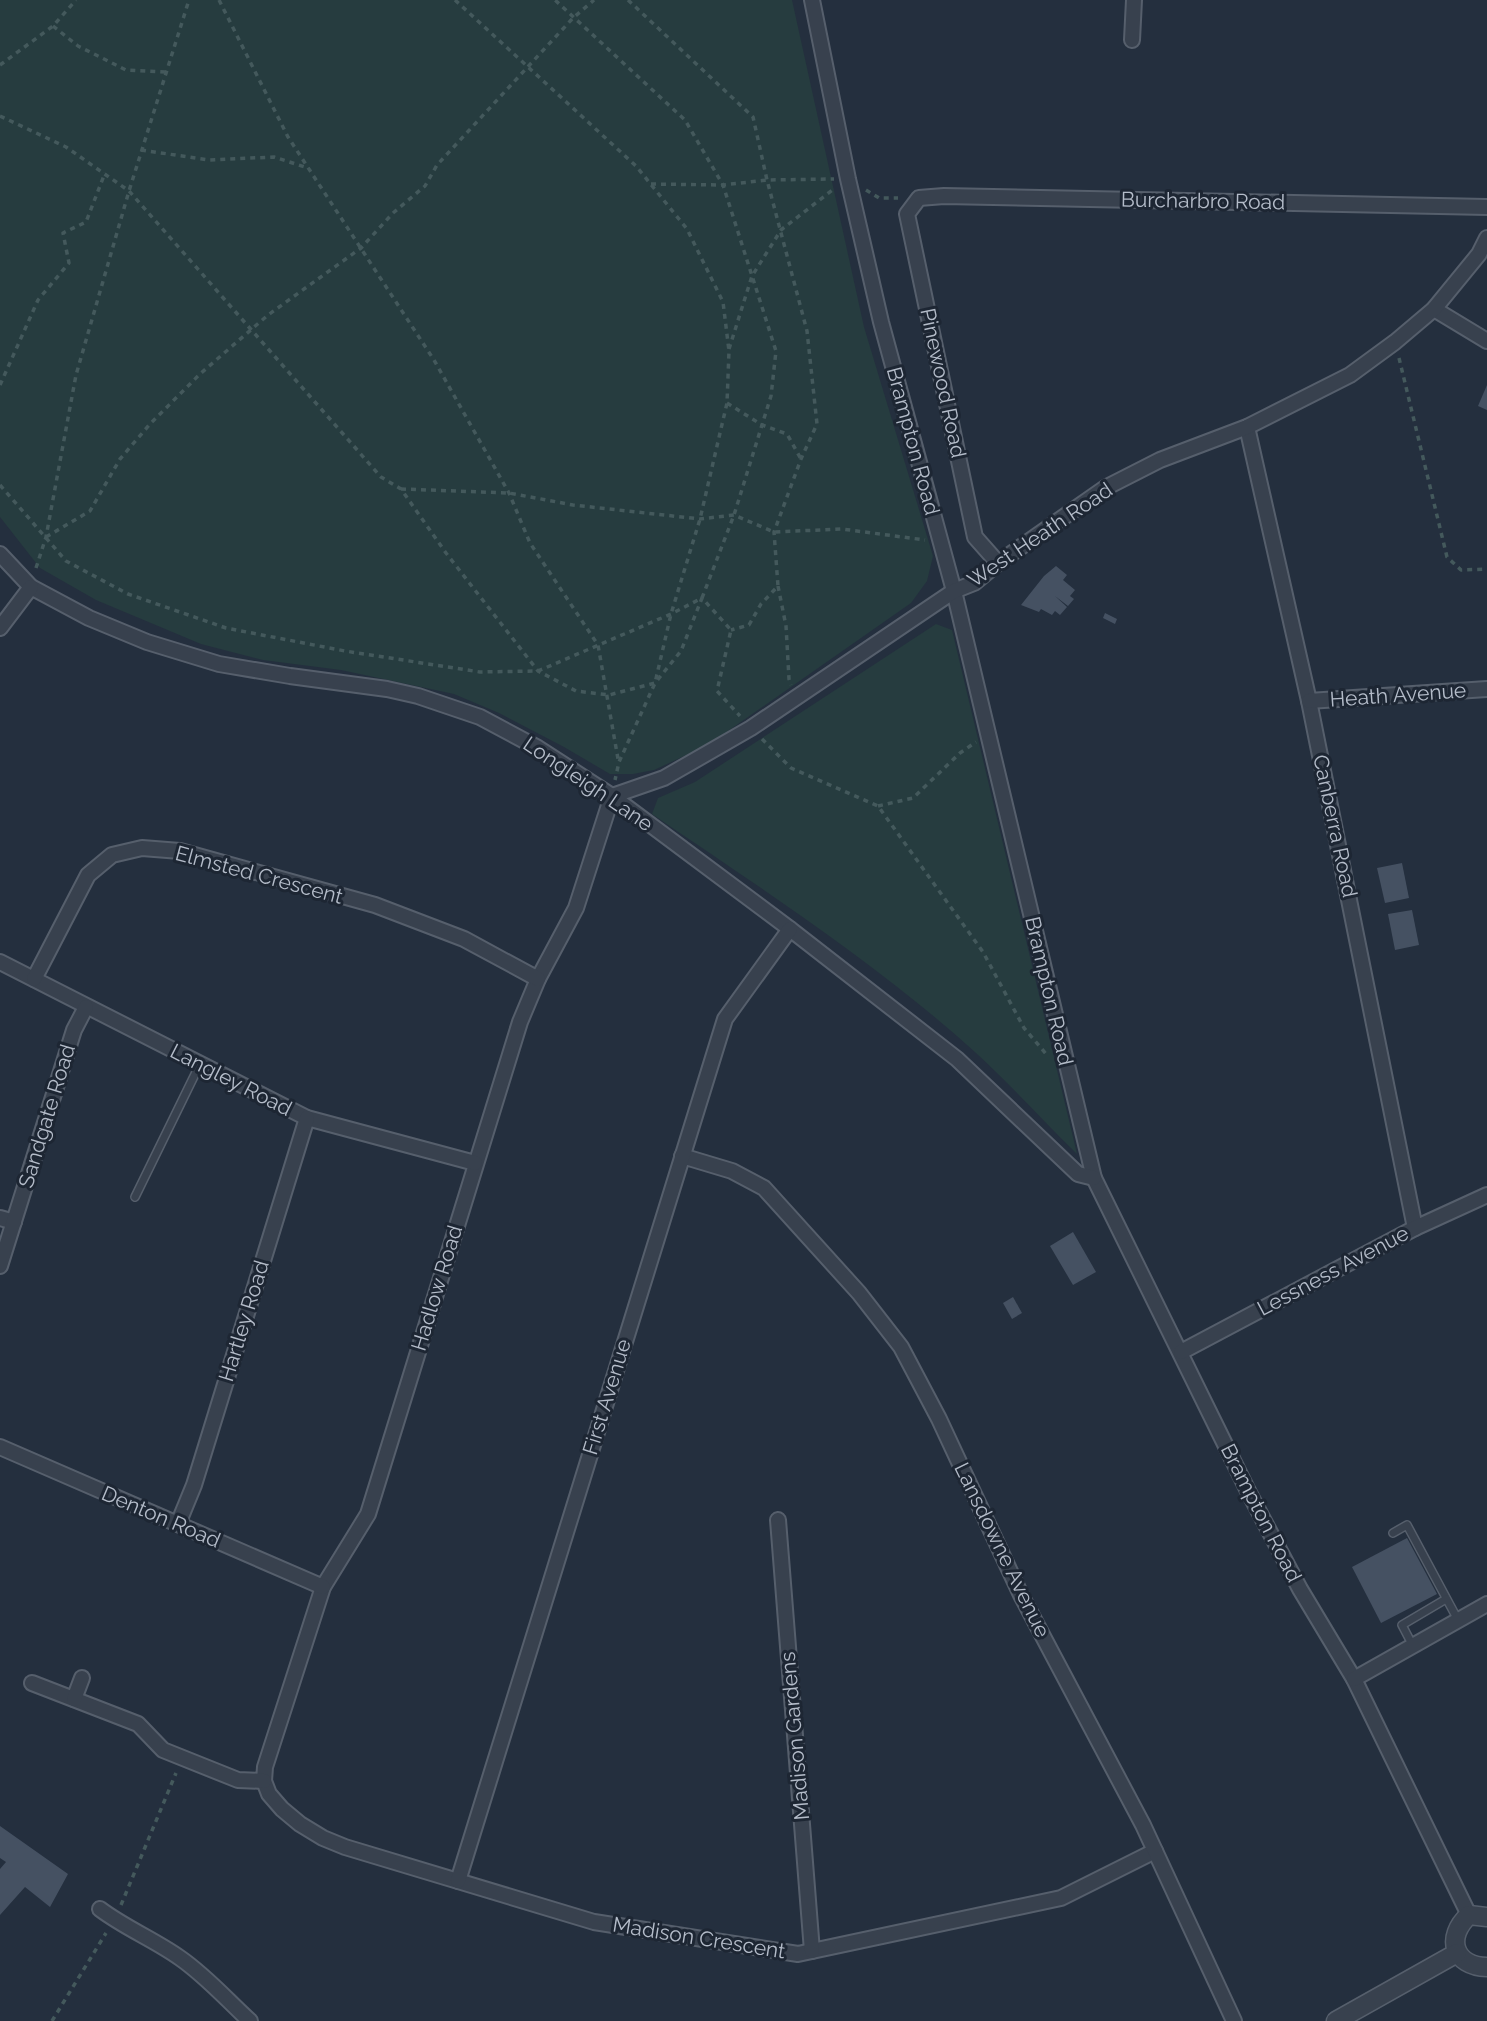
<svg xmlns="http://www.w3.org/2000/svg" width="1487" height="2021" font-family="Raleway,sans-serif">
	<rect width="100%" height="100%" fill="#242f3e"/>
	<g fill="#263c3f">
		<polygon points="0,0 792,0 864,327 933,556 927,581 911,603 708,745 654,770 633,774 610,774 564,747 499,713 454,694 341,670 263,660 201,644 96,600 40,568 0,517"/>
		<path d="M936,624L952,630L1077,1154C1043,1121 1011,1085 976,1053C877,963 762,889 652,814L658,798L695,782Z"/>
	</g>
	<g fill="#455162">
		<polygon points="1487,385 1487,410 1478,406"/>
		<polygon points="1056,566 1067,575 1063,580 1075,590 1070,596 1074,599 1068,606 1055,596 1067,607 1060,615 1055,611 1052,615 1041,609 1039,612 1021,605 1044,576"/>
		<polygon points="1105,613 1117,619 1115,624 1103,618"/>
		<polygon points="1402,863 1409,898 1385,903 1377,868"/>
		<polygon points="1412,910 1419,945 1395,950 1388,914"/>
		<polygon points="1073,1232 1096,1272 1073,1285 1050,1246"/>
		<polygon points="1013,1297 1022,1313 1012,1319 1003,1303"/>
		<polygon points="1407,1538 1437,1594 1381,1623 1352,1567"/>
		<polygon points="0,1826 68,1874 50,1907 25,1887 0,1915 0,1869 6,1862 0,1858"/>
	</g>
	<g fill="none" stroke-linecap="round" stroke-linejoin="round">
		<g stroke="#565f6c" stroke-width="10">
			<g id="service">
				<polyline points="135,1197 200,1064"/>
				<polyline points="1393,1533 1407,1525 1458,1620"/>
				<polyline points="1413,1646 1402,1625 1446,1599"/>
			</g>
		</g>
		<g stroke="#565f6c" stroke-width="18">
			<g id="minor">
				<polyline points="812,0 848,179 881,322 954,591 1094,1178 1248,1491 1300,1589 1354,1679 1469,1915"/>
				<polyline points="1132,40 1134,0"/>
				<polyline points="1434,309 1487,341"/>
				<polyline points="1247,427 1309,701 1415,1228"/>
				<polyline points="0,554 31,587 89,618 147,642 219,664 290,676 387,689 418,696 480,717 538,748 612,796 790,929 957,1059 1078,1174 1094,1178"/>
				<polyline points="998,563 975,537 907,214 919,198 944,196 1487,207"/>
				<polyline points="0,628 31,587"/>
				<polyline points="1309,701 1487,689"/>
				<polyline points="612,796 576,908 538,979 520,1022 368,1514 323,1587 265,1767 264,1781 269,1794 282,1809 300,1824 323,1838 345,1847 594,1922 798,1954 1061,1898 1155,1851"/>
				<polyline points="612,796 664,778 751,728 954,591 974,583 998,563 1105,488 1160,460 1247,427 1350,375 1395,342 1434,309 1479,254 1487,238"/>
				<polyline points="0,962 307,1118 475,1163"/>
				<polyline points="34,979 88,875 112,855 142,848 180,851 375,905 464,939 538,979"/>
				<polyline points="682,1156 732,1171 764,1188 859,1293 901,1347 939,1419 1021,1595 1143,1825 1234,2021"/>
				<polyline points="0,1218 14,1222"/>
				<polyline points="0,1266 74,1030 86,1007"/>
				<polyline points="1181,1352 1415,1228 1487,1195"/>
				<polyline points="0,1447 323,1587"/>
				<polyline points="778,1520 812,1951"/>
				<polyline points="178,1524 194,1485 307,1118"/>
				<polyline points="1354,1679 1487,1604"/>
				<polyline points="32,1683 138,1724 163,1750 238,1780 264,1781"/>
				<polyline points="74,1699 82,1678"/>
				<polyline points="458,1881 725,1019 790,929"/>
				<path d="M100,1909C125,1928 155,1940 180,1958C206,1976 227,2000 250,2021"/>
			</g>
		</g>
		<g stroke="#565f6c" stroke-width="21">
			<g id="tertiary">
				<path d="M1487,1917L1469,1915C1445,1937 1453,1966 1487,1967"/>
				<polyline points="1336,2021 1457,1953"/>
			</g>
		</g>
		<g stroke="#44595c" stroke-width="3.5" stroke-dasharray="5 5" stroke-linecap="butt">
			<polyline points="219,0 288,137 434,360 509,493 530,543 598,645 618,759"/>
			<polyline points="455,0 636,166 687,229 723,302 729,351 727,403 700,519 671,614 655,683 619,762 615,780"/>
			<polyline points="628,0 753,117 767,180 807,331 817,424 801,459 774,532 778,586 761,604 749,625 731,630"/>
			<polyline points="53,26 78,46 126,70 165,72"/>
			<polyline points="0,65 53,26 76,0"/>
			<polyline points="0,116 66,147 129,191 381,477 401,489 446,553 538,671 576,691 609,695 655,683 681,651 702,598 731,630 717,691 740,716"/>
			<polyline points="141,150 209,160 274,157 308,168"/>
			<polyline points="651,184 723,185 767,180 834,179"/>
			<polyline points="866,190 879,198 898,198"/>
			<polyline points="729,349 752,276 781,230 835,188"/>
			<polyline points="1399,358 1447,557 1461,570 1487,569"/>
			<polyline points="0,385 38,300 69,263 63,233 86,222 105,173"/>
			<polyline points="727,403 762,425 787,434 801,459"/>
			<polyline points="0,485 66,561 128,594 226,628 345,651 480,672 538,671 671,614 702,598 734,515 771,396 776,351 723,185 685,120 555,0"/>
			<polyline points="401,489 509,493 573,505 700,519 734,515 774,532 842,529 925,540"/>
			<polyline points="46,537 90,511 120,459 150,424 200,374 268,315 361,248 393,213 425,186 437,165 573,18 594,0"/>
			<polyline points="36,568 46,537 76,375 129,191 189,0"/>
			<polyline points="778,586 786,626 789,679 791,685"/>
			<polyline points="762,739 791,768 878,806 983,952 1024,1028 1047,1055"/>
			<polyline points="878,806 913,798 960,753 976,742"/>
			<polyline points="121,1905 176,1773"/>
			<polyline points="52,2021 106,1933"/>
		</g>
		<use href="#service" stroke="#38414e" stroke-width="7"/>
		<use href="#minor" stroke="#38414e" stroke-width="14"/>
		<use href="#tertiary" stroke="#38414e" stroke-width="18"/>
	</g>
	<g text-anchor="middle" stroke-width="6" stroke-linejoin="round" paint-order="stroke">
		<g font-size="21" fill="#b4bcc9" stroke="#1d2633">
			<text transform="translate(1203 201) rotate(1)" y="7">Burcharbro Road</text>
			<text transform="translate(943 383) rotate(78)" y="7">Pinewood Road</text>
			<text transform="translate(913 441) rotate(75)" y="7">Brampton Road</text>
			<text transform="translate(1040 535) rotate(-34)" y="7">West Heath Road</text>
			<text transform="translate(1398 695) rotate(-4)" y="7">Heath Avenue</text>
			<text transform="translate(588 784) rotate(34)" y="7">Longleigh Lane</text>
			<text transform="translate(1335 826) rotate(78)" y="7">Canberra Road</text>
			<text transform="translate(259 875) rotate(15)" y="7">Elmsted Crescent</text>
			<text transform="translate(1049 991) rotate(77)" y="7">Brampton Road</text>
			<text transform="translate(231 1080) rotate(27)" y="7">Langley Road</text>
			<text transform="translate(47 1116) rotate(-73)" y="7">Sandgate Road</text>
			<text transform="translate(1333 1271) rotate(-28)" y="7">Lessness Avenue</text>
			<text transform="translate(437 1288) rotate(-73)" y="7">Hadlow Road</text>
			<text transform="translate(244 1321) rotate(-73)" y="7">Hartley Road</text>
			<text transform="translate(607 1397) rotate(-73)" y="7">First Avenue</text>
			<text transform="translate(1261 1513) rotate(63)" y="7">Brampton Road</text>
			<text transform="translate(161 1517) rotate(23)" y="7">Denton Road</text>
			<text transform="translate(1002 1550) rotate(64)" y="7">Lansdowne Avenue</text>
			<text transform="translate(795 1736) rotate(-95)" y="7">Madison Gardens</text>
			<text transform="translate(699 1938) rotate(9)" y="7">Madison Crescent</text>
		</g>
	</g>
</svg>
